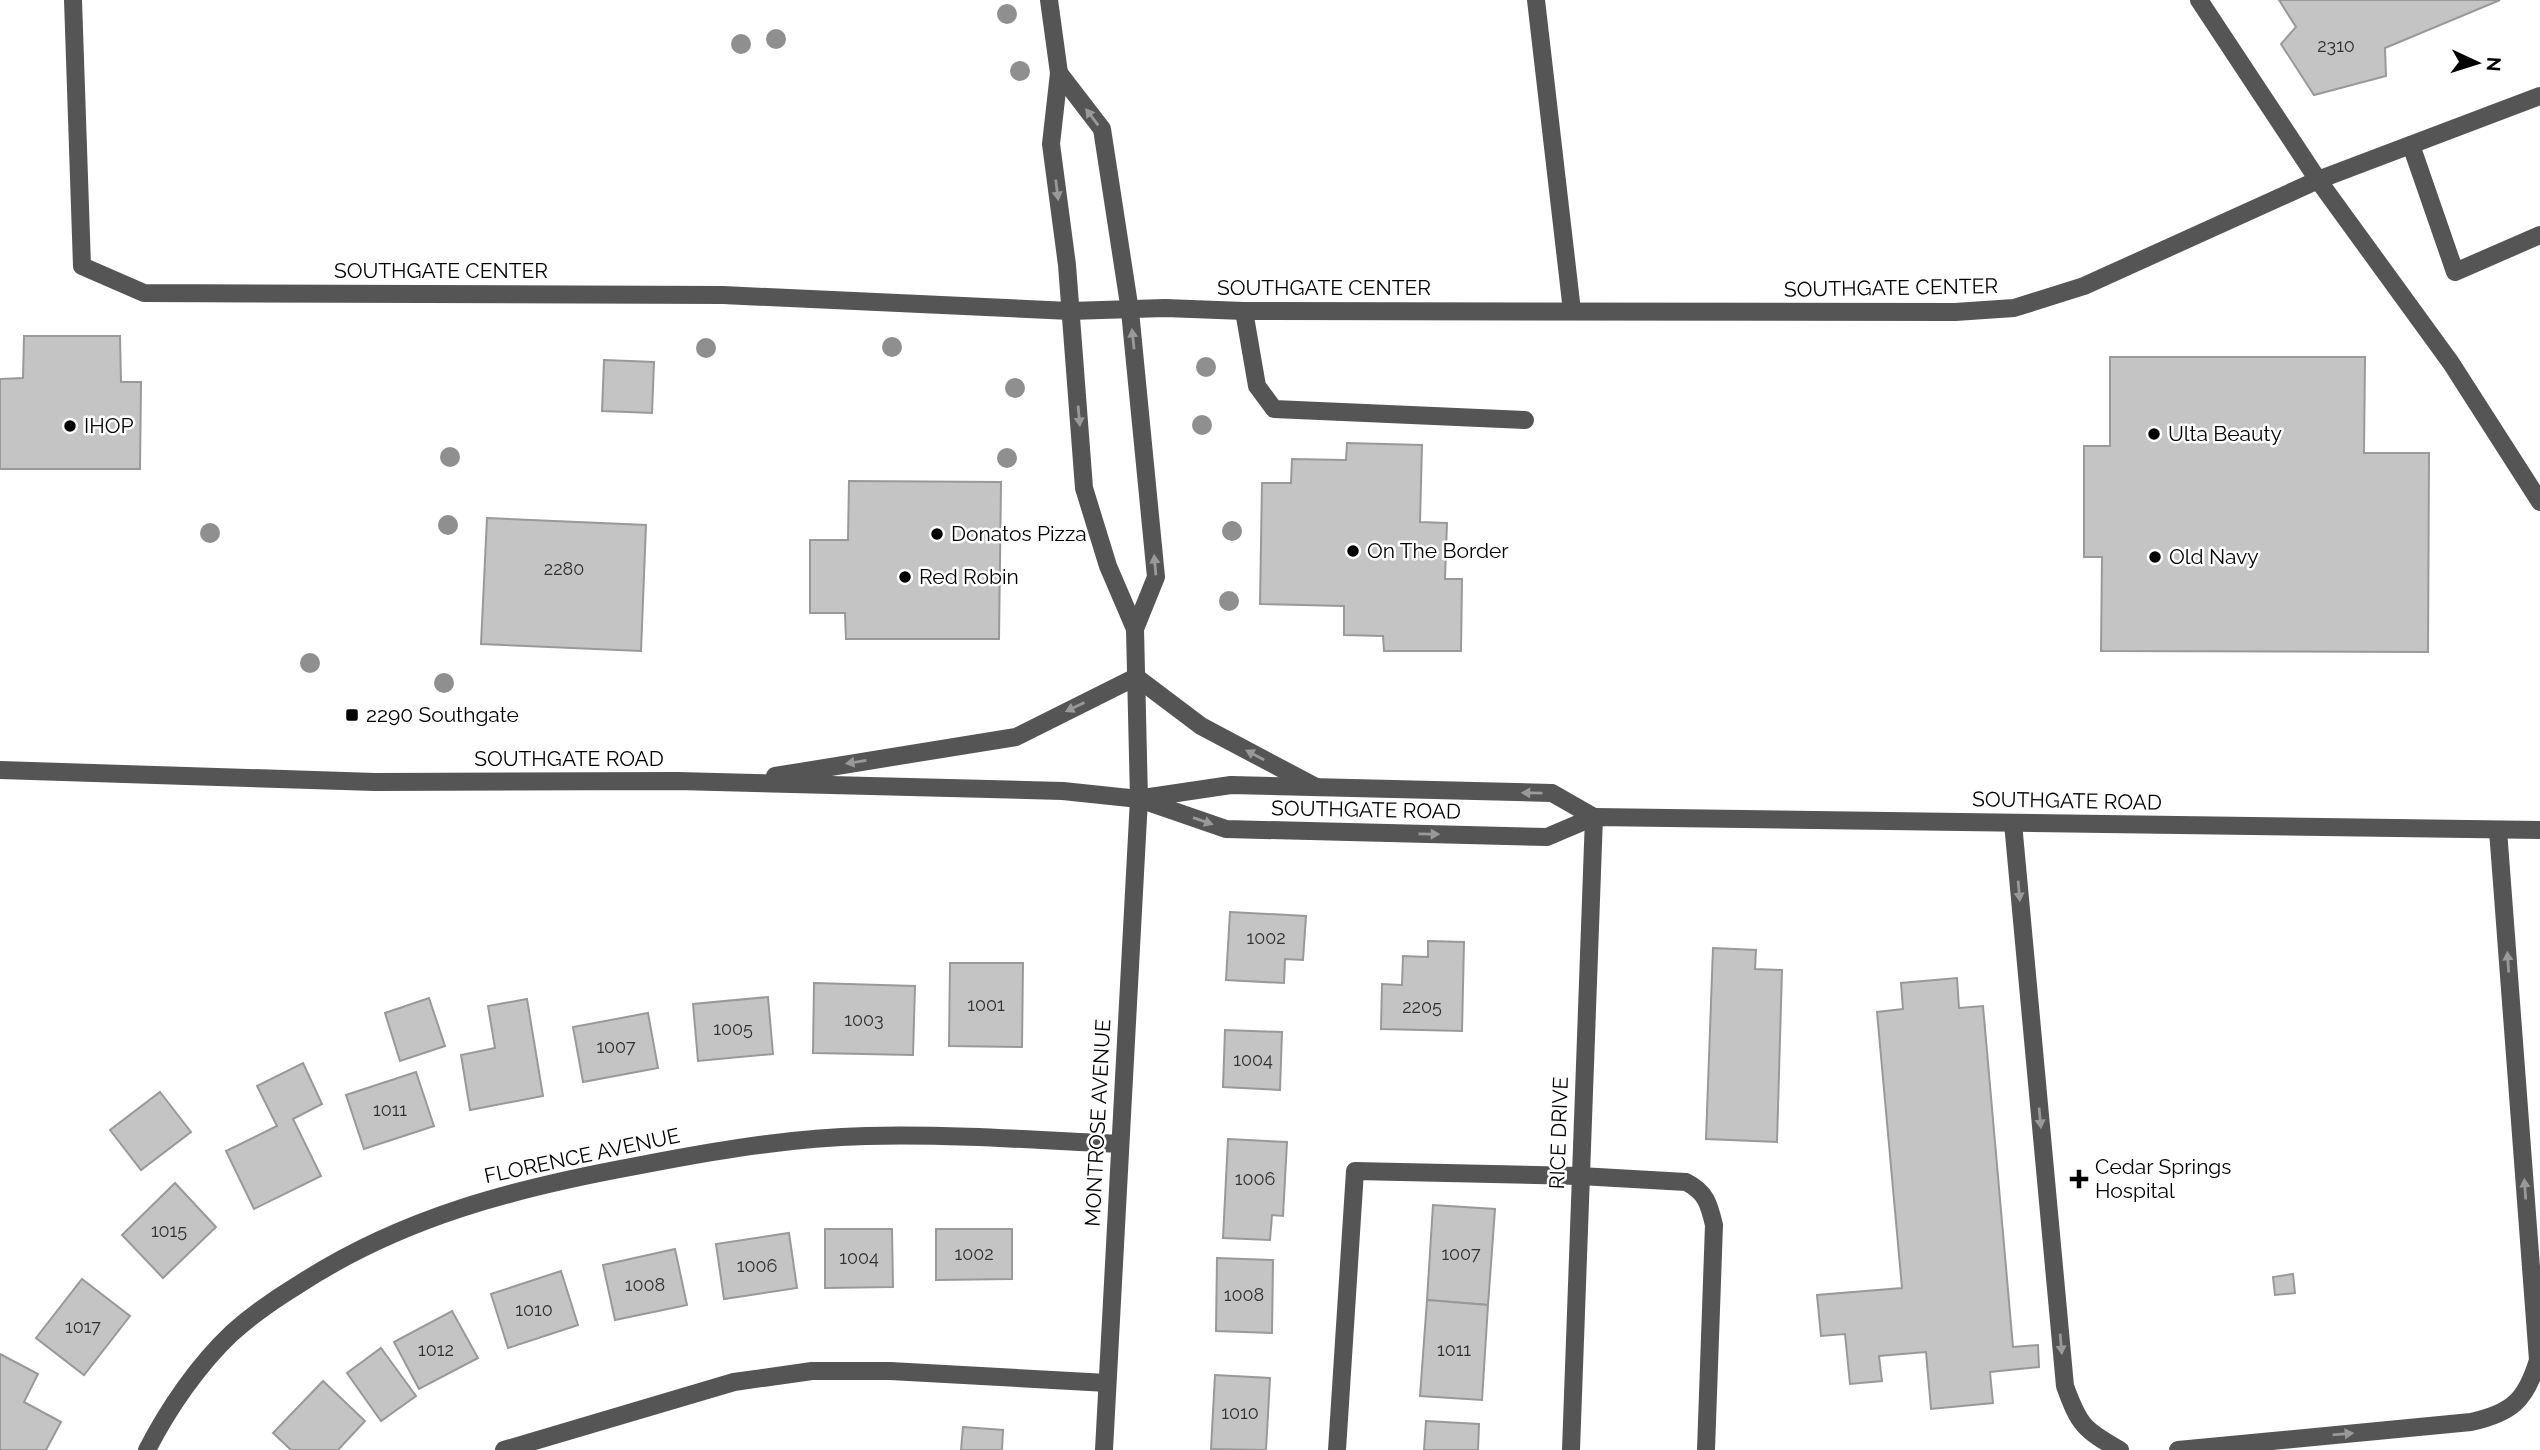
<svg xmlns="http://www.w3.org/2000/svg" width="2540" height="1450" font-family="Raleway,sans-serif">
	<rect width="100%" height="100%" fill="#fff"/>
	<g fill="#c4c4c4" stroke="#999" stroke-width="2">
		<polygon points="2279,0 2500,0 2385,48 2386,76 2314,95 2281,44 2296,27"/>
		<polygon points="24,336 120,336 121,382 141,382 140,469 0,469 0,379 23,378"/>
		<polygon points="2110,357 2365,357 2364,453 2429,453 2428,652 2101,651 2102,557 2084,557 2084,446 2110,446"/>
		<polygon points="604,360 654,362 652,413 602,411"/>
		<polygon points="1347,443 1422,445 1420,522 1447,523 1445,579 1462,579 1461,651 1384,651 1383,636 1344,635 1344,606 1260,604 1262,483 1291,483 1292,459 1346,460"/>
		<polygon points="849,481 1001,482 999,639 846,639 845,613 810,613 810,540 848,540"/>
		<polygon points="487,518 646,525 641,651 481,644"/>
		<polygon points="1230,912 1306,916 1303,960 1285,959 1284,983 1226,980"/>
		<polygon points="1428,941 1464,942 1462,1031 1381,1029 1382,984 1402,985 1403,956 1428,957"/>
		<polygon points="1713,948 1756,950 1755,969 1782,970 1777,1142 1706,1139"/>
		<polygon points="950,963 1023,963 1022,1047 949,1046"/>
		<polygon points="1957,978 1959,1008 1983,1006 2013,1347 2038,1345 2039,1367 1990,1372 1993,1403 1931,1409 1926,1352 1879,1356 1882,1381 1850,1384 1845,1334 1821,1336 1817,1295 1902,1288 1877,1012 1903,1009 1901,983"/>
		<polygon points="814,983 915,986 913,1055 813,1053"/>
		<polygon points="768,997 773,1054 698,1061 693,1004"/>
		<polygon points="429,998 445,1046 400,1061 385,1013"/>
		<polygon points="527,999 543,1096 470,1110 461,1055 495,1048 488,1006"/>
		<polygon points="648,1013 658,1068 583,1082 573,1027"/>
		<polygon points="1225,1030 1282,1032 1280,1090 1223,1087"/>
		<polygon points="303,1063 322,1104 293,1119 321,1176 254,1209 226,1151 277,1126 257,1086"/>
		<polygon points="416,1072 434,1126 364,1149 346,1095"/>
		<polygon points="160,1092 191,1132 141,1170 110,1130"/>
		<polygon points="1228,1139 1287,1142 1283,1216 1272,1215 1270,1240 1223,1238"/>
		<polygon points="175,1183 216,1227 163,1278 122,1235"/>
		<polygon points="1433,1205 1495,1209 1488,1305 1427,1300"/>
		<polygon points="825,1229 892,1229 893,1287 825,1288"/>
		<polygon points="936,1229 1012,1229 1012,1279 936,1280"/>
		<polygon points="789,1233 797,1288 724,1299 716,1244"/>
		<polygon points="675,1249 687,1305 615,1320 603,1265"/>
		<polygon points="1217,1258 1273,1260 1272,1333 1216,1331"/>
		<polygon points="561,1271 578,1325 508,1348 491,1294"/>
		<polygon points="2293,1274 2295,1293 2275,1295 2273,1277"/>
		<polygon points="82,1279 130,1316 84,1375 36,1338"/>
		<polygon points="1427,1300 1488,1305 1482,1400 1420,1396"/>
		<polygon points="452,1311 478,1358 419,1389 394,1342"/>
		<polygon points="381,1348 416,1396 381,1421 347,1373"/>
		<polygon points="0,1354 38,1374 24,1402 61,1422 46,1450 0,1450"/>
		<polygon points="1215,1375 1270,1378 1266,1450 1211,1449"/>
		<polygon points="323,1381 365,1421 338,1450 291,1450 273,1433"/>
		<polygon points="1426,1421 1479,1424 1478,1450 1424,1450"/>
		<polygon points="963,1427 1003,1430 1002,1450 961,1450"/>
	</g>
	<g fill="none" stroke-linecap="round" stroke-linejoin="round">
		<g stroke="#555" stroke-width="18">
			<polyline points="73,0 82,266 144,293 723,295 1070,311 1165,308 1244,311 1955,312 2014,308 2084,286 2318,180 2451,363 2540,502"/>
			<polyline points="1049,0 1059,73 1051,144 1067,265 1084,488 1108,566 1135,629 1139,799 1104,1450"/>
			<polyline points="1536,0 1572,311"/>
			<polyline points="2199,0 2318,180 2540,96"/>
			<polyline points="1059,73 1102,129 1130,311 1156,577 1135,629"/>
			<polyline points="2411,145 2455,272 2540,235"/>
			<polyline points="1244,311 1257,386 1274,409 1525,420"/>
			<polyline points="0,770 375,782 678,781 1063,791 1139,799 1226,829 1547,837 1594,817 2540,830"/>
			<polyline points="775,776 1016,737 1136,677 1201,726 1316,787"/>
			<polyline points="1143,798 1231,785 1552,793 1594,817"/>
			<path d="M2013,823L2065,1386C2079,1425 2084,1430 2120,1450"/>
			<path d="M147,1450C168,1409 198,1365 232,1333C252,1315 275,1299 298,1285C402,1217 516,1188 636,1166C713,1151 788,1138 866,1136C951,1134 1036,1140 1120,1144"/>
			<polyline points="504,1450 734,1382 812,1371 890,1371 1107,1383"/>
			<path d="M1337,1450L1355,1171L1580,1176L1686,1182C1706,1192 1709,1204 1714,1225L1706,1450"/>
			<polyline points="1571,1450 1594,817"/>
			<path d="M2178,1450L2471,1422C2512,1413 2526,1400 2538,1360L2498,830"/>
		</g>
	</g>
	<g fill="#8f8f8f">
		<circle cx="1007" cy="14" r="10"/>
		<circle cx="776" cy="39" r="10"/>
		<circle cx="741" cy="44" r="10"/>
		<circle cx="1020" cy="71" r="10"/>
		<circle cx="892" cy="347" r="10"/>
		<circle cx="706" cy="348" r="10"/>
		<circle cx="1206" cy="367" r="10"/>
		<circle cx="1015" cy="388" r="10"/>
		<circle cx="1202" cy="425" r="10"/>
		<circle cx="450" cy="457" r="10"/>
		<circle cx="1007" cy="458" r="10"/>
		<circle cx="448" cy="525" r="10"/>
		<circle cx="1232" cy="531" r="10"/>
		<circle cx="210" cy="533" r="10"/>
		<circle cx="1229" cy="601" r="10"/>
		<circle cx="310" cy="663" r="10"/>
		<circle cx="444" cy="683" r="10"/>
	</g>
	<defs><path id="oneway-solid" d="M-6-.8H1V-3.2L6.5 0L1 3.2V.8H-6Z" transform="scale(1.75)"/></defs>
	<g fill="#999">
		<use href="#oneway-solid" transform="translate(1092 117) rotate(-127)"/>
		<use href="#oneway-solid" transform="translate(1057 190) rotate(83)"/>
		<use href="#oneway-solid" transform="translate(1133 339) rotate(-96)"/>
		<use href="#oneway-solid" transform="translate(1079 416) rotate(85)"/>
		<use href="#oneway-solid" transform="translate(1155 565) rotate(-95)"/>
		<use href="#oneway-solid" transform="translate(1075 707) rotate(154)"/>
		<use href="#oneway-solid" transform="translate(1255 755) rotate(-152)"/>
		<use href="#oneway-solid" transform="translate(856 762) rotate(171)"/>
		<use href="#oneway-solid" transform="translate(1532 793) rotate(-179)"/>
		<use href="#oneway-solid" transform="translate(1203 821) rotate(19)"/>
		<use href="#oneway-solid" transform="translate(1429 834) rotate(1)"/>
		<use href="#oneway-solid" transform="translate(2019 891) rotate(85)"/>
		<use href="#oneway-solid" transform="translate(2508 962) rotate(-94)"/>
		<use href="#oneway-solid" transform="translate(2040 1118) rotate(85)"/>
		<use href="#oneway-solid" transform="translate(2525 1189) rotate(-94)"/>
		<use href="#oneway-solid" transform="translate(2061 1344) rotate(85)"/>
		<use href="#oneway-solid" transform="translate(2343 1434) rotate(-5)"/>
	</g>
	<g fill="#000" stroke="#fff" stroke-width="2.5">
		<circle cx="70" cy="426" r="7"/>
		<circle cx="2154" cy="434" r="7"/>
		<circle cx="937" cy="534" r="7"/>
		<circle cx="1353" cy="551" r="7"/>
		<circle cx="2155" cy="557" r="7"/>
		<circle cx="905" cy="577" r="7"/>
		<rect x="345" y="708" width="14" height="14" rx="3.5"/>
		<path d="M2075.5 1168.5h7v7h7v7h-7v7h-7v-7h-7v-7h7z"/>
	</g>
	<g text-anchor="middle" stroke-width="5" stroke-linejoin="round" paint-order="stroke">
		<g font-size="18" fill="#313131">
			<text x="2336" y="52">2310</text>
			<text x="564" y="575">2280</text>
			<text x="1266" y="944">1002</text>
			<text x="986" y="1011">1001</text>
			<text x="1422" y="1013">2205</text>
			<text x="864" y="1026">1003</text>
			<text x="733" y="1035">1005</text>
			<text x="616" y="1053">1007</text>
			<text x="1253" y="1066">1004</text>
			<text x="390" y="1116">1011</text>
			<text x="1255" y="1185">1006</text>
			<text x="169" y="1237">1015</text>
			<text x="974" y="1260">1002</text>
			<text x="1461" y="1260">1007</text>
			<text x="859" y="1264">1004</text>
			<text x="757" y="1272">1006</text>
			<text x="645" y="1291">1008</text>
			<text x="1244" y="1301">1008</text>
			<text x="534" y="1316">1010</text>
			<text x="83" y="1333">1017</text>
			<text x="436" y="1356">1012</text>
			<text x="1454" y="1356">1011</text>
			<text x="1240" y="1419">1010</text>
		</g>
		<g font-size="21" fill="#000" stroke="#fff">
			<text x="441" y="278">SOUTHGATE CENTER</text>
			<text x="1324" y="295">SOUTHGATE CENTER</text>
			<text transform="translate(1891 288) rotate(-1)" y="7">SOUTHGATE CENTER</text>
			<text x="569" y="766">SOUTHGATE ROAD</text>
			<text transform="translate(2067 801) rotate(1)" y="7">SOUTHGATE ROAD</text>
			<text transform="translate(1366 810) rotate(1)" y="7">SOUTHGATE ROAD</text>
			<text transform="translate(1098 1123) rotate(-87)" y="7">MONTROSE AVENUE</text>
			<text transform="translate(1559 1133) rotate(-88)" y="7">RICE DRIVE</text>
			<text transform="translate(582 1156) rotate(-12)" y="7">FLORENCE AVENUE</text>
		</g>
		<g font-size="21" fill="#000" stroke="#fff" text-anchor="start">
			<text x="84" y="433">IHOP</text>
			<text x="2168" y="441">Ulta Beauty</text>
			<text x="951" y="541">Donatos Pizza</text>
			<text x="1367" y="558">On The Border</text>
			<text x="2169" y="564">Old Navy</text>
			<text x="919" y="584">Red Robin</text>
			<text x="366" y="722">2290 Southgate</text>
			<text x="2095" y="1174">Cedar Springs<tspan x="2095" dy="24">Hospital</tspan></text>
		</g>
	</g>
	<g transform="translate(2477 63) rotate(94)" stroke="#ffffff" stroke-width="5" paint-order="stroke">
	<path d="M0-5L12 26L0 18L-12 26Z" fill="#000000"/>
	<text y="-10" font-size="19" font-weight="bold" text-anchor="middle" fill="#000000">N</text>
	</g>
</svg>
